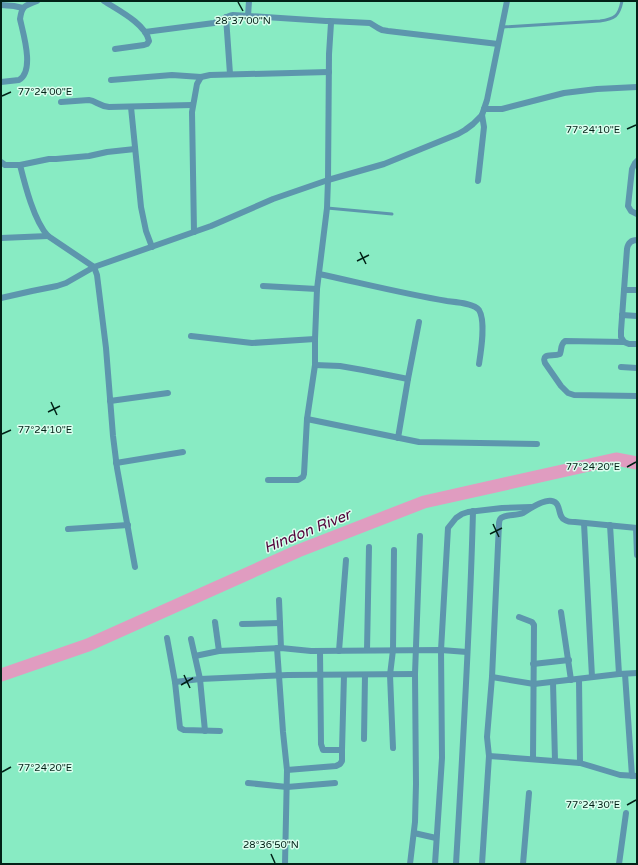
<svg xmlns="http://www.w3.org/2000/svg" width="638" height="865" font-family="'Varela Round',sans-serif">
	<rect width="100%" height="100%" fill="#88ebc3"/>
	<g fill="none" stroke-linecap="round" stroke-linejoin="round">
		<polyline stroke="#e09cc0" stroke-width="13" points="1,675 88,645 298,551 424,502 616,459 637,463"/>
		<g stroke="#5d96ad" stroke-width="3">
			<path d="M502,27L600,21C615,19 619,16 622,1"/>
			<polyline points="327,208 392,214"/>
		</g>
		<g stroke="#5d96ad" stroke-width="6">
			<path d="M104,1C118,10 146,24 149,41L147,44L144,45L115,49"/>
			<polyline points="1,5 14,6 23,8"/>
			<polyline points="248,16 249,1"/>
			<polyline points="226,17 230,74"/>
			<polyline points="329,21 370,23 378,28 382,30 388,31 498,44"/>
			<path d="M145,32L214,23C221,21 226,16 233,15L326,21H329L331,23L329,54L328,180L327,208L317,289L315,339V365L307,419L304,474L303,477L298,480H268"/>
			<polyline points="111,80 172,75 201,77"/>
			<path d="M1,82L19,80C35,71 23,33 20,19C22,5 25,6 37,1"/>
			<path d="M61,102L89,100C96,101 99,106 109,107L192,105"/>
			<polyline points="131,107 141,207 146,231 152,247"/>
			<polyline points="484,109 502,109 564,93 597,89 637,87"/>
			<polyline points="637,161 635,163 632,169 628,206 631,211 637,214"/>
			<polyline points="1,162 5,165 20,165 49,159 56,159 89,156 107,152 135,149"/>
			<path d="M20,165C25,185 34,221 48,236L94,267L97,275L106,348L113,436L117,468L135,567"/>
			<polyline points="478,181 484,127 482,115"/>
			<polyline points="194,232 192,112 197,84 201,77 210,75 329,72"/>
			<polyline points="1,238 48,236"/>
			<path d="M637,240C631,240 628,243 627,249L621,331V337L624,342L629,344H637"/>
			<path d="M319,274C361,283 404,294 447,301C455,302 474,303 479,310C486,321 481,351 479,364"/>
			<polyline points="263,286 317,289"/>
			<polyline points="624,290 637,290"/>
			<polyline points="1,298 32,291 57,286 66,283 94,267 211,226 273,199 328,180 384,164 458,134 465,130 473,124 482,115 487,100 507,1"/>
			<polyline points="622,315 637,316"/>
			<polyline points="191,336 252,343 315,339"/>
			<path d="M624,342L565,341C560,345 562,349 560,354C553,357 541,352 545,363L561,386L568,393L574,395L637,396"/>
			<polyline points="315,365 340,366 363,370 408,379"/>
			<polyline points="621,367 637,368"/>
			<polyline points="110,401 168,393"/>
			<polyline points="307,419 419,442 537,444"/>
			<polyline points="398,438 408,379 419,322"/>
			<polyline points="116,463 183,452"/>
			<polyline points="584,523 592,677"/>
			<polyline points="610,525 619,674"/>
			<polyline points="636,528 637,555"/>
			<polyline points="68,529 128,525"/>
			<polyline points="279,600 281,648"/>
			<polyline points="561,612 571,680"/>
			<polyline points="519,617 532,622 534,625 533,759"/>
			<polyline points="215,622 219,651"/>
			<polyline points="242,624 280,623"/>
			<polyline points="167,638 175,682 180,728 184,730 220,731"/>
			<polyline points="191,639 200,679 205,731"/>
			<polyline points="277,648 283,732 287,770 285,864"/>
			<polyline points="367,650 369,547"/>
			<polyline points="320,651 321,744 323,750 342,750 344,675"/>
			<polyline points="339,651 346,560"/>
			<polyline points="195,656 219,651 281,648 311,651 441,650 467,652"/>
			<polyline points="533,664 569,660"/>
			<polyline points="625,674 632,776"/>
			<polyline points="492,677 534,684 619,674 637,673"/>
			<polyline points="579,679 580,763"/>
			<polyline points="175,682 200,679 288,675 415,674"/>
			<polyline points="553,682 555,761"/>
			<polyline points="364,739 365,675"/>
			<polyline points="393,748 390,675 393,650 394,550"/>
			<polyline points="489,756 580,763 620,775 637,776"/>
			<polyline points="287,770 336,766 340,764 342,761 342,750"/>
			<polyline points="248,783 287,787 335,783"/>
			<polyline points="414,833 436,838"/>
			<polyline points="410,864 415,822 416,784 415,674 420,536"/>
			<polyline points="435,864 442,758 441,650 448,528 456,518 462,514 468,512 502,508 531,507"/>
			<path d="M456,864C463,746 470,629 473,511"/>
			<path d="M482,864L489,756L487,737L492,677L499,524C499,521 499,520 501,518C507,514 516,516 523,513C529,509 544,499 552,501C562,503 557,517 565,520C568,522 572,522 575,522L637,528"/>
			<polyline points="523,864 529,793"/>
			<polyline points="619,864 626,813"/>
		</g>
	</g>
	<path fill="none" stroke="#022217" stroke-width="1.5" d="M238,2L243,11M2,96L11,92M627,129L636,125M360,252L366,264M357,261L369,255M51,402L57,415M48,412L60,406M2,434L11,430M627,467L636,462M493,524L499,537M490,534L502,528M184,675L190,688M181,685L193,678M2,772L11,767M627,805L636,800M271,854L275,863"/>
	<g text-anchor="middle" stroke-width="3" stroke-linejoin="round" paint-order="stroke">
		<g font-size="15" font-style="italic" fill="#54023a" stroke="#dafeee">
			<text transform="translate(307 531) rotate(-22)" y="5">Hindon River</text>
		</g>
	</g>
	<g font-size="10" text-anchor="middle" fill="#022217" stroke="#dafeee" stroke-width="3" stroke-linejoin="round" paint-order="stroke">
		<text x="243" y="24">28°37'00"N</text>
		<text x="45" y="95">77°24'00"E</text>
		<text x="593" y="133">77°24'10"E</text>
		<text x="45" y="433">77°24'10"E</text>
		<text x="593" y="470">77°24'20"E</text>
		<text x="45" y="771">77°24'20"E</text>
		<text x="593" y="808">77°24'30"E</text>
		<text x="271" y="848">28°36'50"N</text>
	</g>
	<rect width="638" height="865" fill="none" stroke="#022217" stroke-width="4"/>
</svg>
